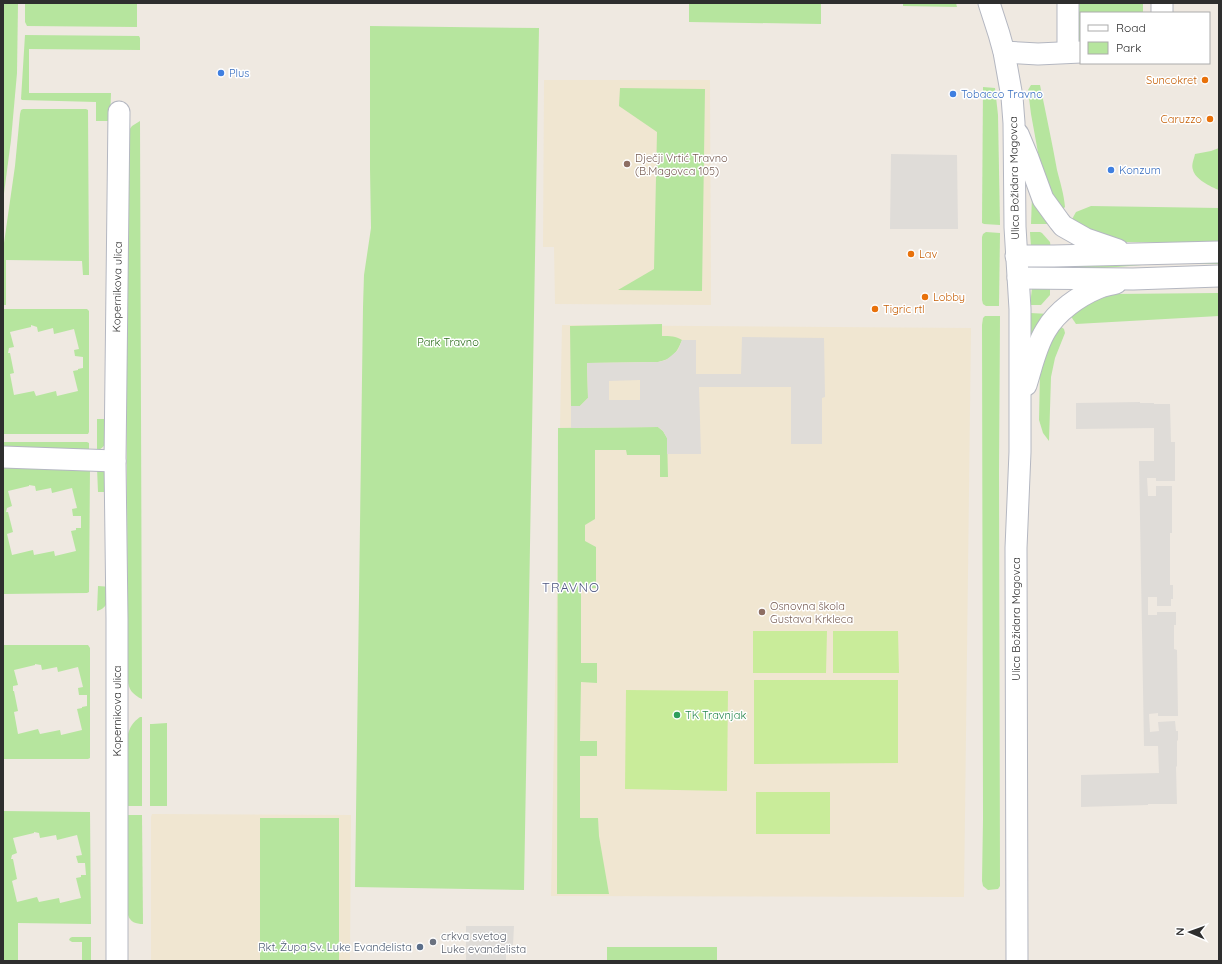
<svg xmlns="http://www.w3.org/2000/svg" width="1222" height="964" font-family="Quicksand,sans-serif">
	<rect width="100%" height="100%" fill="#efe9e1"/>
	<g fill="#f0e6d1">
		<polygon points="544,80 710,80 711,305 555,304 554,247 543,247"/>
		<polygon points="562,325 971,328 964,897 551,896"/>
		<polygon points="152,814 351,815 350,961 151,961 151,817"/>
	</g>
	<g fill="#b6e59e" fill-rule="evenodd">
		<polygon points="3,3 18,3 17,73 11,140 3,201"/>
		<polygon points="25,3 137,3 137,27 27,26 25,22"/>
		<polygon points="689,3 821,3 821,24 689,22"/>
		<polygon points="903,3 956,3 957,7 903,6"/>
		<polygon points="1077,3 1143,3 1143,13 1081,13 1081,43 1078,38"/>
		<polygon points="370,26 539,28 524,890 355,887 363,307 364,275 371,228 370,169"/>
		<polygon points="25,35 139,36 140,38 140,50 29,49 29,93 111,93 110,121 96,121 96,102 22,100 21,99"/>
		<path d="M1031,85H1040C1046,114 1052,142 1057,170C1060,182 1064,194 1065,207L1059,213L1041,169L1031,114L1028,90Z"/>
		<polygon points="983,87 995,88 998,115 1000,225 984,224 982,223"/>
		<polygon points="620,88 705,89 702,291 618,290 654,269 657,132 619,106"/>
		<polygon points="23,109 86,109 88,110 89,275 83,275 82,261 6,260 6,305 3,305 3,250 15,166 20,114 21,110"/>
		<path d="M140,121L142,699C133,695 128,689 128,680L126,307L129,130L132,126Z"/>
		<path d="M1219,148V190C1211,187 1195,179 1193,170C1191,165 1194,159 1195,154L1211,151Z"/>
		<polygon points="1032,196 1050,224 1031,224"/>
		<polygon points="1091,206 1219,208 1219,241 1196,243 1124,242 1090,232 1071,221 1076,212"/>
		<polygon points="986,232 1000,233 999,306 986,306 983,304 982,300 982,237 983,234"/>
		<polygon points="1030,232 1040,232 1042,233 1050,242 1051,251 1031,247"/>
		<polygon points="1219,260 1219,264 1154,264 1092,269 1058,270 1058,262"/>
		<polygon points="1050,285 1050,295 1041,305 1030,305 1032,288"/>
		<polygon points="1217,293 1219,293 1219,316 1076,324 1070,315 1097,300 1113,294"/>
		<path d="M3,309H87L89,311V432L88,434H3ZM31,325L37,327L38,332L53,328L54,334L74,329L79,349L74,350L75,356L83,357V368L78,369V370L73,371L78,391L57,396L56,391L36,396L34,391L14,395L10,374L14,373L10,353H8L9,348L14,347L10,332L31,327Z"/>
		<polygon points="1030,313 1050,314 1031,343"/>
		<polygon points="985,316 1000,316 999,471 1000,886 998,889 988,890 983,886 982,881 983,819 982,325 983,318"/>
		<path d="M662,324V336C670,336 676,336 682,340C677,353 672,359 658,362L587,363L588,398L580,406H571L570,326Z"/>
		<polygon points="1060,326 1064,329 1065,333 1055,358 1051,377 1049,441 1043,433 1039,420 1040,372 1049,343"/>
		<path d="M97,419H111C109,434 112,443 97,451Z"/>
		<polygon points="658,427 663,431 667,438 668,477 660,477 660,455 627,455 626,450 595,450 595,519 585,525 585,541 596,547 596,588 581,588 581,663 597,663 597,683 581,682 580,741 597,741 597,756 580,756 580,818 598,818 599,836 609,894 557,894 558,428"/>
		<polygon points="3,442 87,442 89,443 89,451 3,452"/>
		<path d="M3,467H90L89,592L87,593L3,594ZM29,485L35,486L36,491L51,488L52,493L72,488L77,508L72,509L73,516H81V528H76V530L71,531L76,551L55,556L54,551L34,555L33,550L12,555L7,534L13,532L8,512H6L7,508L12,506L8,491L29,486Z"/>
		<path d="M97,468C110,474 109,480 111,492H98Z"/>
		<path d="M98,586L112,587C109,596 109,608 97,611Z"/>
		<path d="M88,645L90,648V758L88,759H3V645ZM35,664L41,665L42,670L57,667L58,672L78,667L83,687L78,688L79,695H87V706L82,707V708L77,709L82,730L61,735L60,730L40,734L38,729L18,734L14,712L18,711L14,691H13V686L18,685L14,670L35,665Z"/>
		<path d="M140,717H142V806H128V734C130,727 133,722 140,717Z"/>
		<polygon points="167,723 167,806 150,806 150,724 152,724"/>
		<path d="M3,811L90,812L91,924L18,923V961H3ZM34,832L39,833L40,838L56,835L57,840L77,835L82,855L76,856L78,863H85L86,875H81V877L76,878L81,898L60,903L59,898L39,902L37,897L17,902L12,881L17,879L13,859H11L12,855L17,853L13,838L34,833Z"/>
		<path d="M128,815H142L143,924C136,924 130,922 128,915Z"/>
		<rect x="260" y="818" width="79" height="143"/>
		<polygon points="72,937 91,937 91,961 82,961 82,942 72,942 69,940 70,938"/>
		<rect x="607" y="947" width="110" height="14"/>
	</g>
	<g fill="#c9ec9a">
		<polygon points="753,631 827,631 826,673 753,673"/>
		<polygon points="833,631 898,631 899,673 833,673"/>
		<polygon points="754,680 898,680 898,763 754,764"/>
		<polygon points="626,690 728,691 727,791 625,789"/>
		<rect x="756" y="792" width="74" height="42"/>
	</g>
	<g fill="#dfdcd8" fill-rule="evenodd">
		<polygon points="891,154 957,155 958,229 890,229"/>
		<path d="M742,337L824,338L825,397L822,398V444H791V387H699L701,454H667V438L663,431L658,427L571,428V406H580L588,398L587,363L658,362L666,360L671,356L678,350L682,340H696V374H741ZM640,380V400H609V381Z"/>
		<polygon points="1140,402 1140,403 1154,403 1154,404 1170,404 1171,442 1175,442 1175,481 1156,481 1156,478 1147,478 1148,496 1156,496 1156,486 1172,486 1172,533 1170,533 1170,585 1173,585 1173,599 1171,599 1171,606 1157,606 1157,597 1148,597 1148,615 1157,615 1157,612 1176,612 1176,625 1174,625 1174,649 1177,650 1178,716 1158,716 1158,713 1149,714 1150,732 1159,731 1158,722 1175,721 1176,731 1178,731 1178,740 1177,741 1177,766 1176,767 1177,804 1148,804 1148,805 1081,807 1081,775 1159,773 1158,746 1144,746 1139,461 1154,461 1154,428 1076,429 1076,403"/>
		<polygon points="466,926 514,926 513,945 506,945 506,961 466,961"/>
	</g>
	<g fill="none" stroke-linecap="round" stroke-linejoin="round">
		<g stroke="#b4b7c1" stroke-width="23">
			<g id="minor">
				<polyline points="989,3 999,34 1004,52 1012,97 1014,123 1015,227 1020,309 1020,452 1016,548 1017,961"/>
				<polyline points="1162,3 1162,13"/>
				<polyline points="1004,52 1038,54 1081,52"/>
				<polyline points="1068,52 1068,3"/>
				<polyline points="1018,134 1028,158 1043,199 1059,221 1063,226 1086,239 1118,250"/>
				<polyline points="1016,256 1054,256 1219,252"/>
				<polyline points="1018,278 1133,279 1219,276"/>
				<path d="M1026,385C1032,366 1036,346 1046,330C1057,311 1079,296 1098,288C1104,285 1110,285 1116,283"/>
				<polyline points="3,457 115,461"/>
				<polyline points="117,961 117,619 115,461 119,112"/>
			</g>
		</g>
		<use href="#minor" stroke="#fff" stroke-width="21"/>
	</g>
	<g fill="#3f7fe0" stroke="#fff" stroke-width="1.5">
		<circle cx="221" cy="73" r="4"/>
		<circle cx="953" cy="94" r="4"/>
		<circle cx="1111" cy="170" r="4"/>
	</g>
	<g fill="#e8710a" stroke="#fff" stroke-width="1.5">
		<circle cx="1205" cy="80" r="4"/>
		<circle cx="1210" cy="119" r="4"/>
		<circle cx="911" cy="254" r="4"/>
		<circle cx="925" cy="297" r="4"/>
		<circle cx="875" cy="309" r="4"/>
	</g>
	<g fill="#8d6e63" stroke="#fff" stroke-width="1.5">
		<circle cx="627" cy="164" r="4"/>
		<circle cx="762" cy="612" r="4"/>
	</g>
	<circle fill="#2e9e5b" stroke="#fff" stroke-width="1.5" cx="677" cy="715" r="4"/>
	<circle fill="#6b7280" stroke="#fff" stroke-width="1.5" cx="433" cy="942" r="4"/>
	<circle fill="#5c6f8a" stroke="#fff" stroke-width="1.5" cx="420" cy="947" r="4"/>
	<g text-anchor="middle" stroke-width="3" stroke-linejoin="round" paint-order="stroke">
		<g font-size="11" fill="#366cbe" stroke="#fff" text-anchor="start">
			<text x="229" y="77">Plus</text>
			<text x="961" y="98">Tobacco Travno</text>
			<text x="1119" y="174">Konzum</text>
		</g>
		<g font-size="11" fill="#c56008" stroke="#fff" text-anchor="start">
			<text x="1197" y="84" text-anchor="end">Suncokret</text>
			<text x="1202" y="123" text-anchor="end">Caruzzo</text>
			<text x="919" y="258">Lav</text>
			<text x="933" y="301">Lobby</text>
			<text x="883" y="313">Tigric rtl</text>
		</g>
		<g font-size="11" fill="#785e54" stroke="#fff" text-anchor="start">
			<text x="635" y="162">Dječji Vrtić Travno<tspan x="635" dy="13">(B.Magovca 105)</tspan></text>
			<text x="770" y="610">Osnovna škola<tspan x="770" dy="13">Gustava Krkleca</tspan></text>
		</g>
		<g font-size="11" fill="#2e2e2e" stroke="#fff">
			<text transform="translate(1014 178) rotate(-91)" y="4">Ulica Božidara Magovca</text>
			<text transform="translate(117 287) rotate(-89)" y="4">Kopernikova ulica</text>
			<text transform="translate(1016 619) rotate(-90)" y="4">Ulica Božidara Magovca</text>
			<text transform="translate(117 711) rotate(-90)" y="4">Kopernikova ulica</text>
		</g>
		<g font-size="11" fill="#2c6e1b" stroke="#fff">
			<text x="448" y="346">Park Travno</text>
		</g>
		<g font-size="11" fill="#27864d" stroke="#fff" text-anchor="start">
			<text x="685" y="719">TK Travnjak</text>
		</g>
		<g font-size="11" fill="#5b616d" stroke="#fff" text-anchor="start">
			<text x="441" y="940">crkva svetog<tspan x="441" dy="13">Luke evanđelista</tspan></text>
		</g>
		<g font-size="11" fill="#4e5e75" stroke="#fff" text-anchor="end">
			<text x="412" y="951">Rkt. Župa Sv. Luke Evanđelista</text>
		</g>
		<g font-size="13" letter-spacing="1" fill="#4d5680" stroke="#fff">
			<text x="571" y="592">TRAVNO</text>
		</g>
	</g>
	<rect width="1222" height="964" fill="none" stroke="#2e2e2e" stroke-width="8"/>
	<rect x="1080" y="12" width="130" height="52" fill="#ffffff" stroke="#ababab"/>
	<rect x="1088" y="25" width="20" height="6" fill="#ffffff" stroke="#ababab"/>
	<text x="1116" y="32" font-size="12" fill="#2e2e2e">Road</text>
	<rect x="1088" y="42" width="20" height="12" fill="#b6e59e" stroke="#ababab"/>
	<text x="1116" y="52" font-size="12" fill="#2e2e2e">Park</text>
	<g transform="translate(1190 932) rotate(272)" stroke="#ffffff" stroke-width="3" paint-order="stroke">
	<path d="M0-3L7 15L0 10L-7 15Z" fill="#2e2e2e"/>
	<text y="-6" font-size="11" font-weight="bold" text-anchor="middle" fill="#2e2e2e">N</text>
	</g>
</svg>
